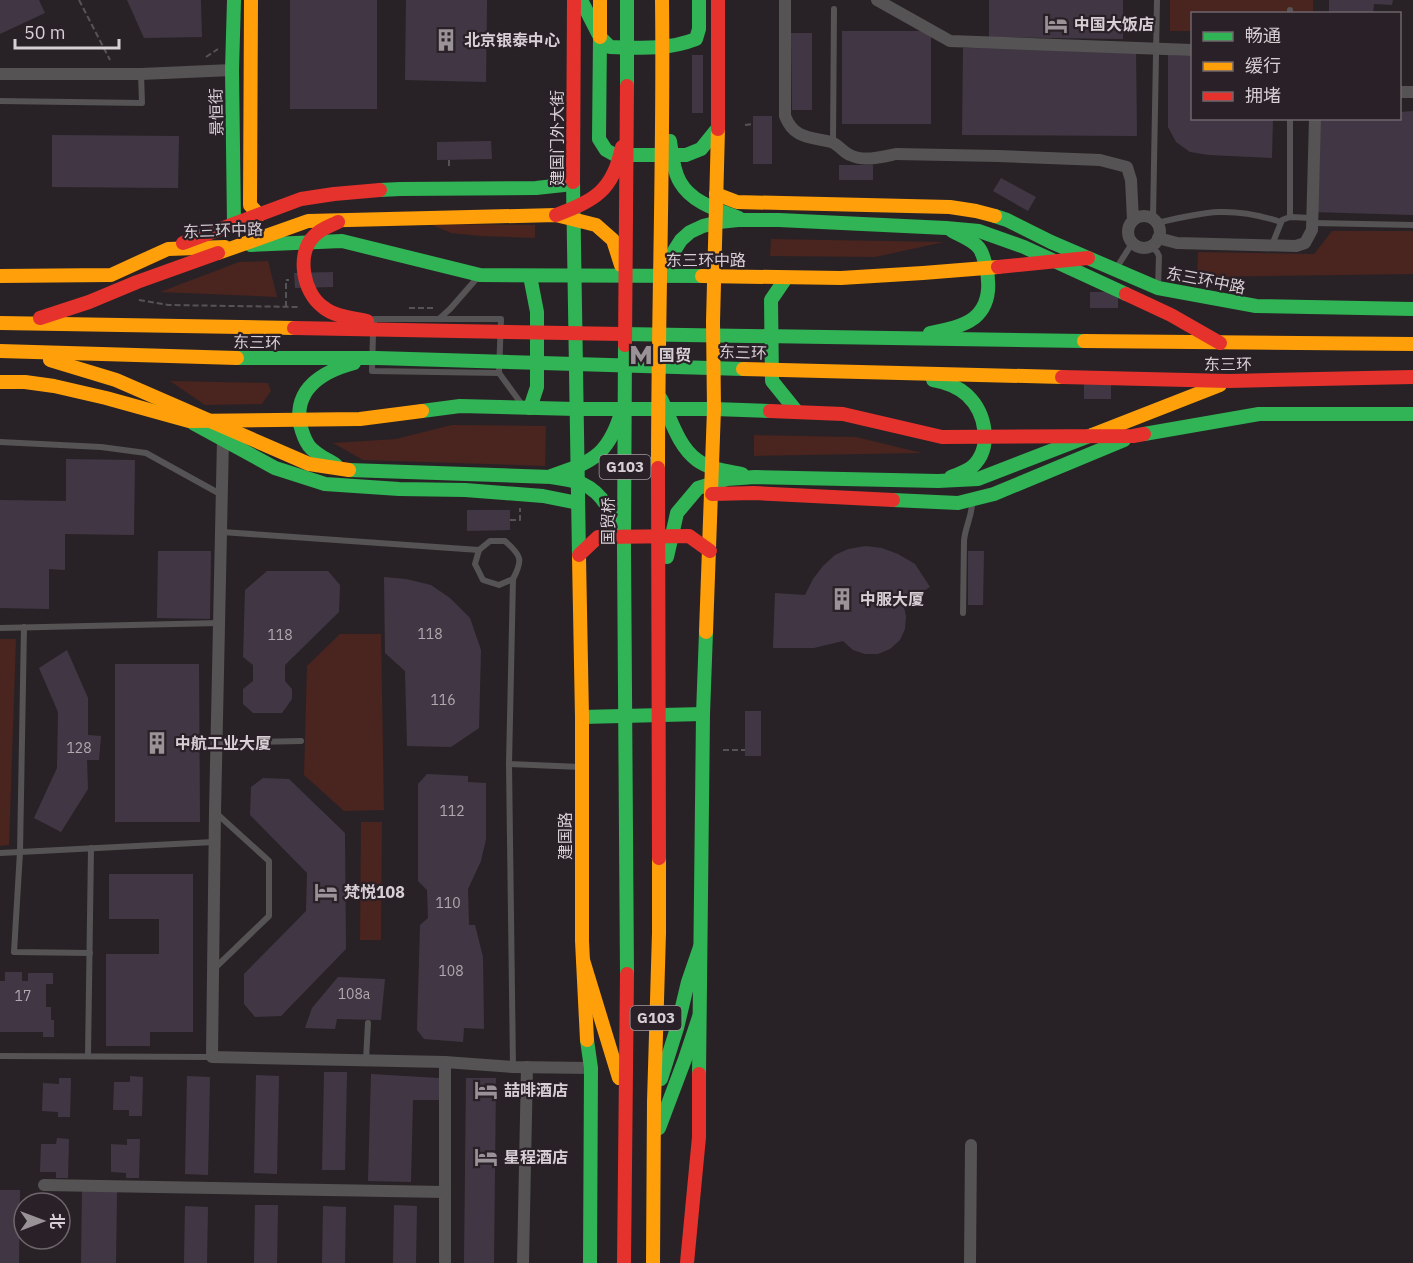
<svg xmlns="http://www.w3.org/2000/svg" width="1413" height="1263" font-family="'IBM Plex Sans','Noto Sans SC',sans-serif">
	<rect width="100%" height="100%" fill="#282226"/>
	<g fill="#4a241e">
		<polygon points="1170,0 1313,0 1313,13 1192,14 1192,31 1170,31"/>
		<polygon points="430,224 535,225 535,238 480,236 451,233"/>
		<polygon points="1332,231 1413,231 1413,274 1197,277 1198,252 1314,254"/>
		<polygon points="771,239 944,242 875,257 770,256"/>
		<polygon points="268,261 277,297 160,292 239,262"/>
		<polygon points="170,381 268,383 271,391 262,404 205,405"/>
		<polygon points="452,425 546,426 545,466 363,460 333,443 396,439"/>
		<polygon points="754,435 856,437 922,453 754,456"/>
		<polygon points="340,634 381,634 384,810 344,811 304,775 307,666"/>
		<polygon points="0,639 16,639 9,845 0,846"/>
		<polygon points="361,822 382,822 381,940 360,940"/>
	</g>
	<g fill="#413744">
		<polygon points="0,0 39,0 45,13 0,34"/>
		<polygon points="127,0 201,0 202,37 144,38"/>
		<rect x="290" y="0" width="87" height="109"/>
		<polygon points="406,0 487,0 486,82 405,80"/>
		<polygon points="989,0 1123,0 1123,39 989,37"/>
		<polygon points="1329,0 1393,0 1392,5 1374,4 1373,14 1329,14"/>
		<rect x="842" y="31" width="89" height="93"/>
		<polygon points="791,33 812,33 812,110 792,110"/>
		<polygon points="963,48 1136,49 1137,136 962,135"/>
		<rect x="692" y="55" width="11" height="58"/>
		<polygon points="1168,55 1192,56 1192,118 1273,118 1272,158 1209,155 1190,152 1176,142 1168,127"/>
		<polygon points="1413,111 1413,215 1312,212 1314,118 1400,118 1400,112"/>
		<rect x="753" y="116" width="19" height="48"/>
		<polygon points="52,135 179,136 178,188 52,187"/>
		<polygon points="491,141 492,159 437,160 437,142"/>
		<rect x="839" y="165" width="34" height="15"/>
		<polygon points="1001,178 1036,197 1028,211 993,191"/>
		<polygon points="333,272 333,287 295,288 294,273"/>
		<rect x="1090" y="292" width="28" height="16"/>
		<rect x="1084" y="382" width="27" height="17"/>
		<polygon points="66,459 135,460 134,535 65,534 65,570 49,569 49,609 0,608 0,500 66,501"/>
		<polygon points="467,510 510,510 510,530 467,531"/>
		<polygon points="866,546 882,548 898,554 915,564 930,587 903,603 906,616 905,629 900,640 890,649 878,654 865,654 853,650 843,641 814,648 773,648 775,593 805,595 813,579 823,566 835,555 848,549"/>
		<polygon points="158,551 211,551 210,619 157,618"/>
		<polygon points="968,551 984,551 983,605 968,605"/>
		<polygon points="267,571 328,571 340,585 339,612 285,665 285,681 292,689 292,699 282,713 253,713 243,704 243,689 253,681 253,665 243,657 245,590"/>
		<polygon points="384,577 406,579 431,585 450,598 470,618 481,650 479,728 451,747 407,746 405,671 385,653"/>
		<polygon points="67,650 88,698 88,735 101,736 99,760 87,760 88,789 61,832 34,818 57,768 58,712 39,668"/>
		<polygon points="115,664 199,664 200,822 115,822"/>
		<rect x="745" y="711" width="16" height="45"/>
		<polygon points="427,774 468,776 468,782 486,783 486,839 481,861 468,889 469,925 475,925 483,957 484,1029 464,1028 463,1042 424,1039 417,1030 420,925 428,918 427,890 418,881 418,784"/>
		<polygon points="263,778 289,779 345,833 346,949 281,1016 255,1017 244,1004 244,974 306,911 307,873 250,815 251,787"/>
		<polygon points="109,874 193,874 193,1032 150,1032 150,1046 106,1046 106,954 159,954 159,919 109,919"/>
		<polygon points="5,972 22,972 22,981 28,981 28,973 53,973 53,984 46,984 46,1007 51,1007 51,1020 54,1020 54,1037 43,1037 43,1032 0,1032 0,981 5,981"/>
		<polygon points="338,977 385,979 381,1020 337,1019 335,1029 305,1028 312,1008"/>
		<polygon points="324,1072 347,1072 345,1170 322,1170"/>
		<polygon points="371,1074 439,1078 440,1100 413,1100 411,1182 368,1181"/>
		<polygon points="256,1075 279,1076 277,1174 254,1173"/>
		<polygon points="130,1076 143,1077 142,1116 129,1116 129,1110 113,1110 114,1082 130,1082"/>
		<polygon points="187,1076 210,1077 208,1175 185,1174"/>
		<polygon points="59,1078 71,1078 70,1117 58,1117 58,1112 42,1111 43,1083 59,1084"/>
		<polygon points="466,1078 496,1078 494,1263 464,1263"/>
		<polygon points="57,1138 69,1139 68,1178 56,1178 56,1172 40,1172 41,1144 56,1144"/>
		<polygon points="127,1139 140,1139 139,1178 126,1178 126,1173 111,1172 111,1144 127,1145"/>
		<polygon points="82,1189 117,1190 116,1263 81,1263"/>
		<polygon points="0,1190 20,1190 19,1263 0,1263"/>
		<polygon points="255,1205 278,1205 277,1263 254,1263"/>
		<polygon points="394,1205 417,1206 416,1263 393,1263"/>
		<polygon points="185,1206 208,1207 207,1263 184,1263"/>
		<polygon points="323,1206 346,1207 345,1263 322,1263"/>
	</g>
	<g fill="none" stroke-linecap="round" stroke-linejoin="round">
		<g stroke="#565355" stroke-width="2" stroke-dasharray="6 3" stroke-linecap="butt">
			<polyline points="79,0 110,60"/>
			<polyline points="206,57 218,49"/>
			<polyline points="745,125 753,124"/>
			<polyline points="449,166 449,160"/>
			<polyline points="139,300 168,305 298,307"/>
			<polyline points="286,307 286,280 289,280"/>
			<polyline points="409,308 433,308"/>
			<polyline points="510,520 520,520 520,508"/>
			<polyline points="723,750 745,750"/>
		</g>
		<g stroke="#555353" stroke-width="6">
			<polyline points="1290,10 1290,14"/>
			<polyline points="0,101 142,103 141,74"/>
			<polyline points="1290,118 1290,217"/>
			<polyline points="833,142 834,9"/>
			<polyline points="1153,219 1157,0"/>
			<path d="M1157,223C1206,211 1232,206 1281,222"/>
			<polyline points="1313,223 1413,225"/>
			<polyline points="1272,245 1282,220 1290,217 1312,218"/>
			<polyline points="1151,246 1157,252 1159,256 1158,287"/>
			<polyline points="1117,267 1133,242"/>
			<polyline points="439,319 450,309 478,277"/>
			<polyline points="374,324 374,319 501,319 499,373 523,406"/>
			<polyline points="373,334 372,371 499,373"/>
			<polyline points="0,442 101,447 146,453 222,495"/>
			<polyline points="222,532 479,550"/>
			<path d="M490,541H505C522,556 523,560 513,579L499,585L483,580L475,564L479,550Z"/>
			<polyline points="513,579 509,764 513,1067"/>
			<path d="M963,613L964,541C965,527 973,514 972,501"/>
			<polyline points="24,627 20,852 214,842"/>
			<polyline points="0,628 219,623"/>
			<polyline points="217,743 301,741"/>
			<polyline points="509,764 581,767"/>
			<polyline points="0,853 20,852 14,952 90,953"/>
			<polyline points="215,968 269,916 269,861 215,812"/>
			<polyline points="0,1056 212,1057"/>
			<polyline points="88,1056 91,848"/>
			<polyline points="366,1060 368,1023"/>
		</g>
		<g stroke="#555353" stroke-width="12">
			<path d="M785,0V116C794,139 810,137 831,142C838,144 843,152 850,155C864,162 882,157 896,154L998,156L1100,160L1127,167L1131,180L1133,220"/>
			<polyline points="877,0 950,41 1192,50"/>
			<polyline points="0,74 141,74 232,70"/>
			<polyline points="1400,92 1413,92"/>
			<circle cx="1144" cy="232" r="16"/>
			<polyline points="1158,238 1177,243 1296,246 1305,243 1312,230 1315,118"/>
			<polyline points="223,439 215,812 212,1057 445,1062 513,1067 591,1068"/>
			<polyline points="445,1062 445,1263"/>
			<polyline points="44,1185 445,1192"/>
			<polyline points="523,1263 527,1067"/>
			<polyline points="970,1263 971,1145"/>
		</g>
		<g stroke="#30b455" stroke-width="14">
			<polyline points="234,0 232,70 234,224"/>
			<path d="M581,0L600,37L610,47C640,48 668,50 696,39L699,29V0"/>
			<polyline points="600,37 599,139 606,150 615,155 686,155 701,149 718,128"/>
			<polyline points="627,86 627,0"/>
			<path d="M670,141C672,154 673,170 680,182C692,203 718,210 739,218"/>
			<polyline points="573,182 579,557"/>
			<polyline points="380,190 400,189 536,188 573,184"/>
			<polyline points="995,216 1007,220 1051,242 1158,288 1256,306 1413,309"/>
			<polyline points="251,245 342,241 480,275 702,276"/>
			<polyline points="665,275 674,251 681,240 690,232 703,226 719,222 738,220 779,220 946,228 979,231 1024,247 1126,294"/>
			<polyline points="530,276 537,312 537,387 530,408"/>
			<polyline points="786,278 771,300 772,381 797,412"/>
			<path d="M930,333C945,330 962,327 974,318C990,305 990,284 986,266C984,260 983,253 979,248C973,240 961,236 952,231"/>
			<polyline points="622,334 1084,341"/>
			<polyline points="625,345 624,547 627,974"/>
			<polyline points="237,358 377,358 743,369"/>
			<path d="M933,380C945,382 958,387 967,395C986,413 993,448 972,467C966,472 958,474 951,477"/>
			<path d="M661,399C671,419 678,446 697,460C709,469 727,471 742,474"/>
			<polyline points="422,411 460,406 576,409 714,409 770,411"/>
			<polyline points="193,423 275,468 325,484 399,489 465,490 543,496 578,503"/>
			<polyline points="1144,434 1259,414 1413,414"/>
			<path d="M336,465C327,459 316,455 309,446C304,439 302,432 300,424C294,388 324,371 354,363"/>
			<path d="M349,470L551,477C562,479 573,480 583,484C605,494 613,517 621,537"/>
			<path d="M551,476C589,463 607,457 620,416"/>
			<polyline points="893,500 958,503 994,494 1124,440"/>
			<polyline points="667,557 677,513 698,488 727,479 755,477 938,481 978,479 1092,435"/>
			<polyline points="582,717 703,714"/>
			<polyline points="587,1040 591,1068 590,1263"/>
			<polyline points="699,1074 703,714 706,632"/>
			<polyline points="661,1079 677,1028 688,982 700,947"/>
			<polyline points="659,1128 685,1059 699,1017"/>
		</g>
		<g stroke="#ff9f0a" stroke-width="14">
			<polyline points="251,0 250,205 259,215"/>
			<polyline points="600,0 600,37"/>
			<polyline points="716,194 737,202 950,207 976,211 995,216"/>
			<polyline points="218,253 308,221 556,215 596,225 613,240 621,265"/>
			<polyline points="0,276 111,275 168,249 225,247"/>
			<polyline points="702,276 841,278 923,273 998,267"/>
			<polyline points="0,323 294,328"/>
			<polyline points="1084,341 1413,344"/>
			<polyline points="0,351 237,358"/>
			<polyline points="50,360 116,380 309,464 349,470"/>
			<polyline points="743,369 1062,377"/>
			<polyline points="0,382 25,382 54,386 106,398 189,421 360,419 422,411"/>
			<polyline points="1092,435 1220,385"/>
			<path d="M658,468C658,312 664,156 662,0"/>
			<polyline points="579,557 582,717 582,941 587,1040"/>
			<polyline points="706,632 714,409 713,322 718,129"/>
			<polyline points="583,960 619,1078"/>
			<polyline points="653,1263 654,1102 659,933 659,858"/>
		</g>
		<g stroke="#e5322d" stroke-width="14">
			<polyline points="718,129 718,0"/>
			<polyline points="573,182 574,0"/>
			<path d="M556,215C595,200 613,191 622,147"/>
			<path d="M338,222C330,226 320,229 314,236C296,254 303,293 323,307C335,317 353,318 367,321"/>
			<polyline points="183,243 301,199 334,194 380,190"/>
			<polyline points="998,267 1088,258"/>
			<polyline points="1126,294 1171,315 1220,343"/>
			<polyline points="40,318 89,302 137,282 218,253"/>
			<polyline points="294,328 622,334"/>
			<polyline points="625,345 627,86"/>
			<polyline points="1062,377 1229,381 1413,377"/>
			<polyline points="770,411 843,414 942,437 1133,436 1144,434"/>
			<polyline points="658,468 659,858"/>
			<polyline points="712,494 754,493 893,500"/>
			<polyline points="579,555 598,537 689,536 710,551"/>
			<polyline points="624,1263 627,974"/>
			<polyline points="687,1263 699,1137 699,1074"/>
		</g>
	</g>
	<defs>
		<g id="hotel-bare" transform="scale(1.8)"><path d="M-6-4.5h1.5V1H6V5H4.5V3h-9V5H-6ZM-4 0a1.8 1.8 0 1 1 3.6 0ZM.5 0V-2.5h3Q6-2.5 6 0Z" fill="#999296" stroke="#2a2027" stroke-width="2.5" paint-order="stroke"/></g>
		<g id="building-bare" transform="scale(1.8)"><path d="M-4-6H4V6H1V3H-1V6H-4ZM-2.5-4.3h1.7v1.8h-1.7ZM.8-4.3h1.7v1.8H.8ZM-2.5-1h1.7V.8h-1.7ZM.8-1h1.7V.8H.8Z" fill="#999296" stroke="#2a2027" stroke-width="2.5" paint-order="stroke"/></g>
		<g id="metro-bare" transform="scale(1.8)"><path d="M-5.5 5V-5H-3L0 0L3-5H5.5V5H3V-.5L0 4L-3-.5V5Z" fill="#999296" stroke="#2a2027" stroke-width="2.5" paint-order="stroke"/></g>
	</defs>
	<g fill-rule="evenodd">
		<use href="#hotel-bare" x="1056" y="24"/>
		<use href="#building-bare" x="446" y="40"/>
		<use href="#metro-bare" x="641" y="355"/>
		<use href="#building-bare" x="842" y="599"/>
		<use href="#building-bare" x="157" y="743"/>
		<use href="#hotel-bare" x="326" y="892"/>
		<use href="#hotel-bare" x="486" y="1090"/>
		<use href="#hotel-bare" x="486" y="1157"/>
	</g>
	<g text-anchor="middle" stroke-width="4.5" stroke-linejoin="round" paint-order="stroke">
		<g font-size="14" fill="#b1a9af">
			<text x="430" y="639">118</text>
			<text x="280" y="640">118</text>
			<text x="443" y="705">116</text>
			<text x="79" y="753">128</text>
			<text x="452" y="816">112</text>
			<text x="448" y="908">110</text>
			<text x="451" y="976">108</text>
			<text x="354" y="999">108a</text>
			<text x="23" y="1001">17</text>
		</g>
		<g fill="#2a2027" stroke="#a29a9f" stroke-width="1.5">
			<rect x="599.5" y="455" width="51" height="24" rx="4.5"/>
			<rect x="630.5" y="1006" width="51" height="24" rx="4.5"/>
		</g>
		<g font-size="15" font-weight="bold" fill="#d6cfd3">
			<text x="625" y="472">G103</text>
			<text x="656" y="1023">G103</text>
		</g>
		<g font-size="16" font-weight="bold" fill="#d6cfd3" stroke="#2a2027" text-anchor="start">
			<text x="1074" y="30">中国大饭店</text>
			<text x="464" y="46">北京银泰中心</text>
			<text x="659" y="361">国贸</text>
			<text x="860" y="605">中服大厦</text>
			<text x="175" y="749">中航工业大厦</text>
			<text x="344" y="898">梵悦108</text>
			<text x="504" y="1096">喆啡酒店</text>
			<text x="504" y="1163">星程酒店</text>
		</g>
		<g font-size="16" fill="#d6cfd3" stroke="#2a2027">
			<text transform="translate(216 112) rotate(-91)" y="6">景恒街</text>
			<text transform="translate(557 138) rotate(-90)" y="6">建国门外大街</text>
			<text transform="translate(223 230) rotate(-2)" y="6">东三环中路</text>
			<text x="706" y="266">东三环中路</text>
			<text transform="translate(1206 280) rotate(11)" y="6">东三环中路</text>
			<text transform="translate(257 342) rotate(1)" y="6">东三环</text>
			<text transform="translate(743 352) rotate(2)" y="6">东三环</text>
			<text x="1228" y="370">东三环</text>
			<text transform="translate(608 521) rotate(-90)" y="6">国贸桥</text>
			<text transform="translate(565 836) rotate(-90)" y="6">建国路</text>
		</g>
	</g>
	<rect x="1191" y="12" width="210" height="108" fill="#2a2027" stroke="#6f666c" stroke-width="1.5"/>
	<rect x="1203" y="32" width="30" height="9" fill="#30b455" stroke="#6f666c" stroke-width="1.5"/>
	<text x="1245" y="42" font-size="18" fill="#d6cfd3">畅通</text>
	<rect x="1203" y="62" width="30" height="9" fill="#ff9f0a" stroke="#6f666c" stroke-width="1.5"/>
	<text x="1245" y="72" font-size="18" fill="#d6cfd3">缓行</text>
	<rect x="1203" y="92" width="30" height="9" fill="#e5322d" stroke="#6f666c" stroke-width="1.5"/>
	<text x="1245" y="102" font-size="18" fill="#d6cfd3">拥堵</text>
	<g transform="translate(42 1221) rotate(90)"><circle r="28" fill="#2a2027" stroke="#6f666c" stroke-width="1.5"/>
	<path d="M0-4.5L10 22L0 15L-10 22Z" fill="#999296"/>
	<text y="-9" font-size="16" font-weight="bold" text-anchor="middle" fill="#d6cfd3">北</text>
	</g>
	<path d="M15 39v9h104v-9" fill="none" stroke="#d6cfd3" stroke-width="3"/>
	<text x="24" y="39" font-size="18" fill="#d6cfd3" stroke="#2a2027" stroke-width="4.5" paint-order="stroke">50 m</text>
</svg>
